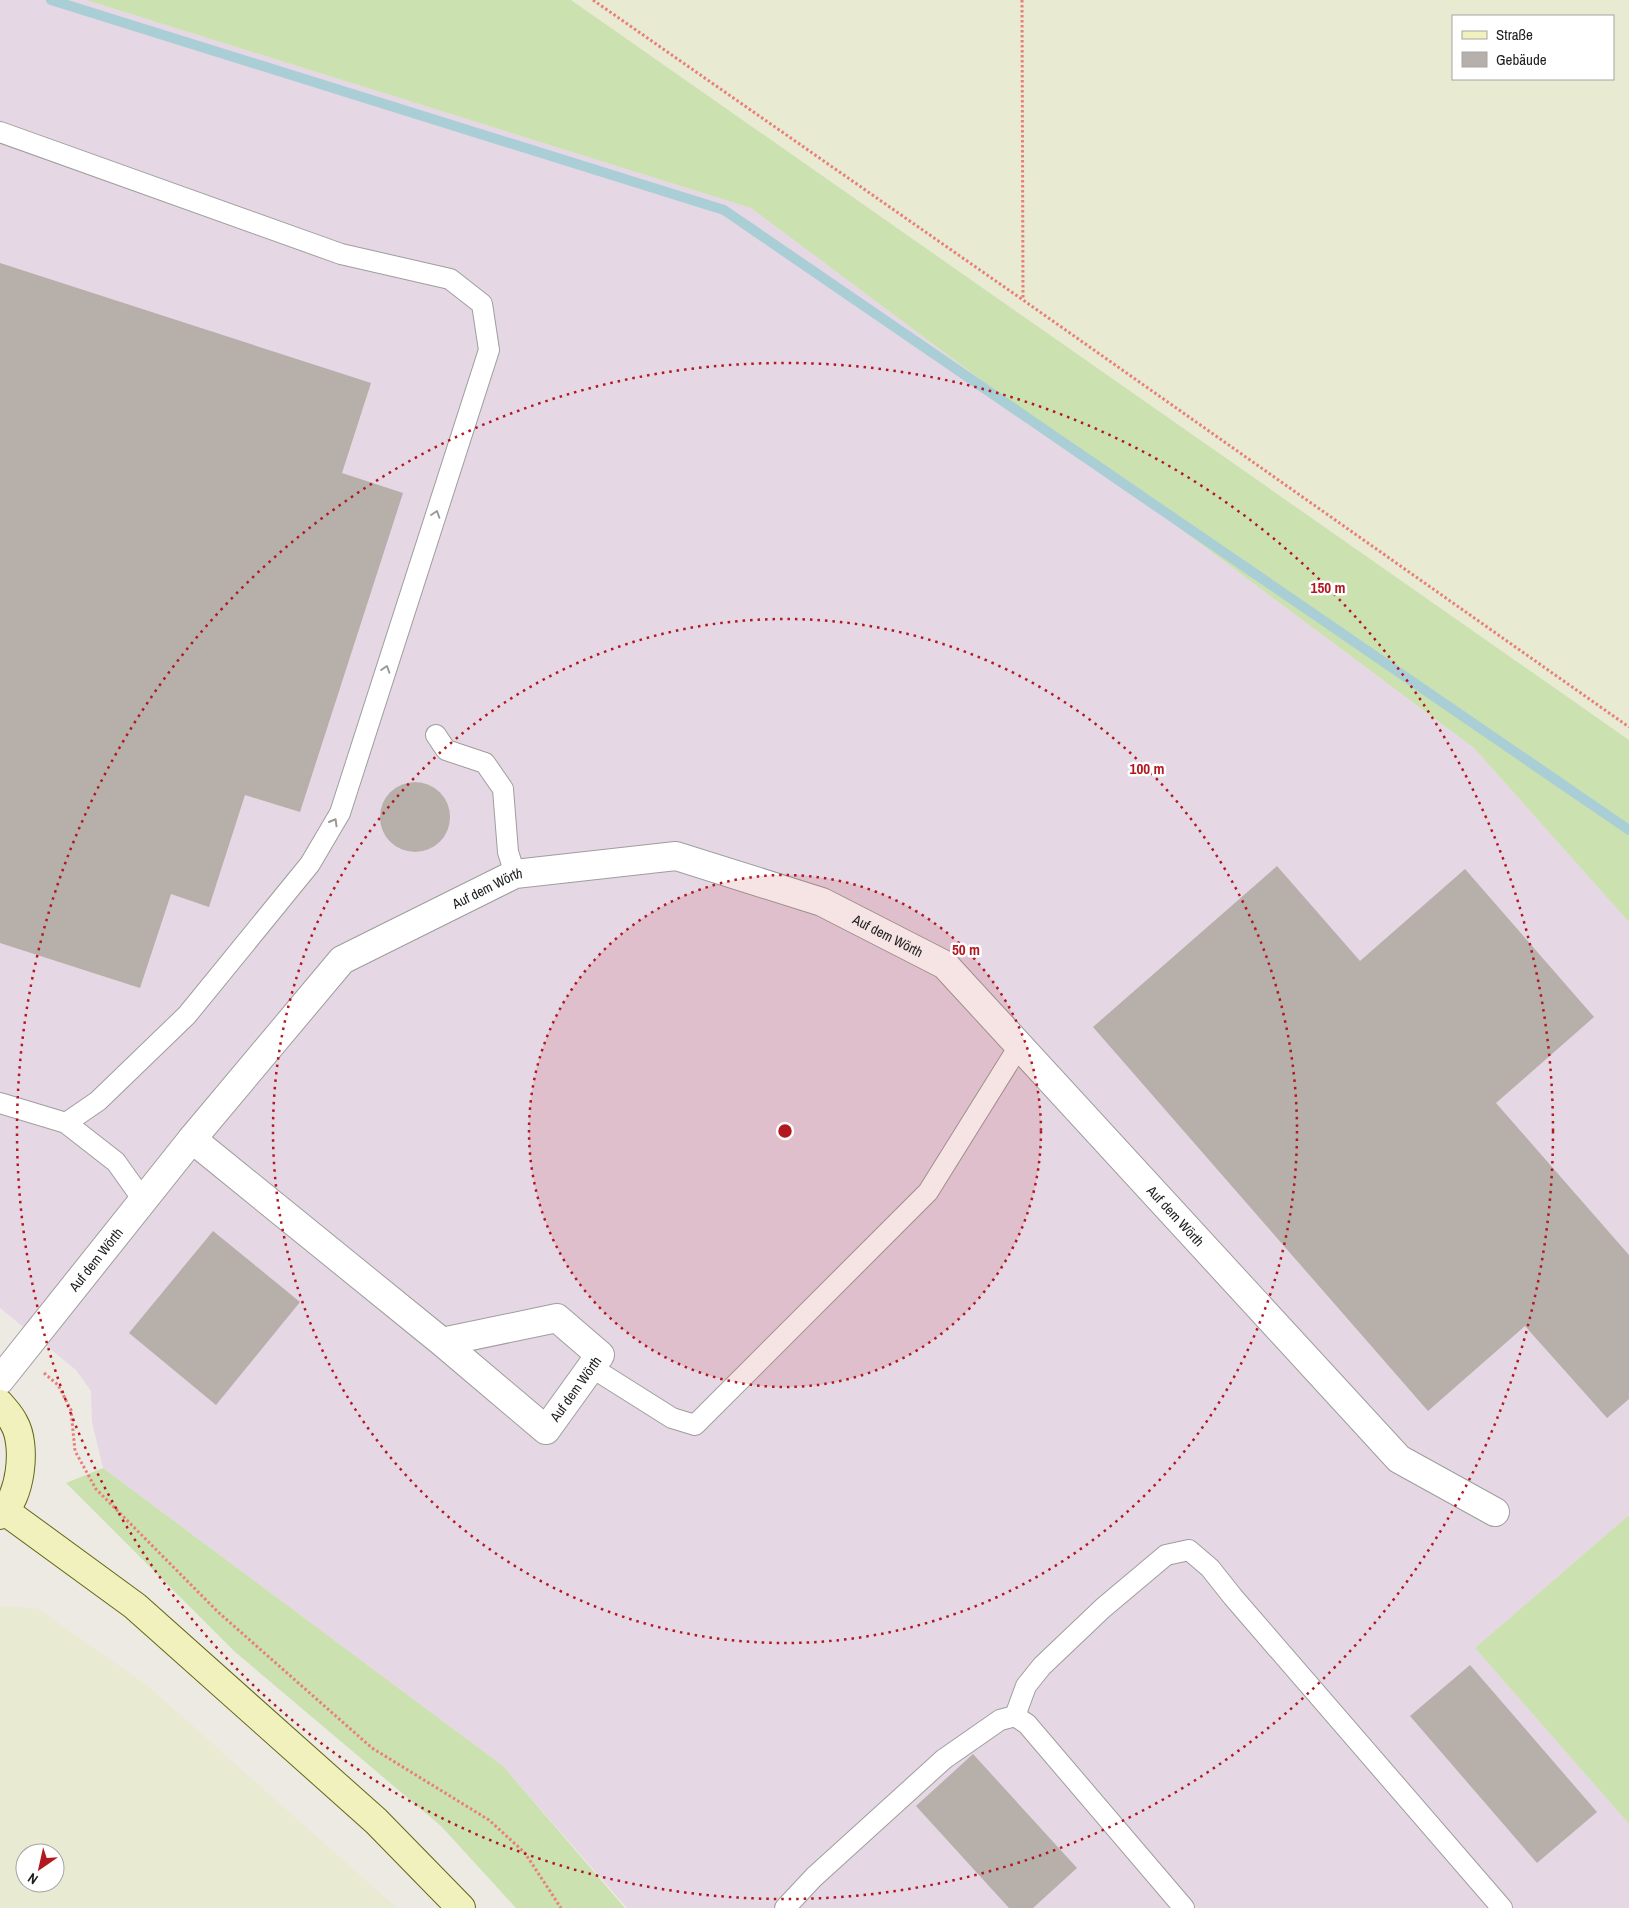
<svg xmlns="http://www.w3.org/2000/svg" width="1629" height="1908" font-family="'Archivo Narrow',sans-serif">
	<rect width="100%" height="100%" fill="#edeae4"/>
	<polygon fill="#e5d7e3" points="0,0 86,0 751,208 1474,748 1629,922 1629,1515 1475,1648 1629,1824 1629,1908 627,1908 503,1766 103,1468 92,1422 91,1391 76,1370 0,1308"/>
	<g fill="#e9ead2" fill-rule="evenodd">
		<path d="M571,0H1629V740ZM1453,16H1613V79H1453Z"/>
		<path d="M0,1606L37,1608L148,1686L397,1908H0ZM25,1853H55V1883H25Z"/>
	</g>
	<g fill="#cbe1b0">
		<polygon points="86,0 571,0 1629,740 1629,922 1474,748 751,208"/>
		<polygon points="103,1468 503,1766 625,1908 516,1908 441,1826 234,1651 66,1483"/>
		<polygon points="1629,1515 1629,1824 1475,1648"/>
	</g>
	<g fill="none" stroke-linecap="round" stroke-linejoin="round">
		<polyline stroke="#aaced6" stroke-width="10" points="51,0 724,210 1629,830"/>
	</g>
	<g fill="#b6afaa">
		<polygon points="0,263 371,383 342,473 403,493 300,812 245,795 209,907 171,894 140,988 0,943"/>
		<circle cx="415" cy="817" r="35"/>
		<polygon points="1277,866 1360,961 1465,869 1594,1017 1496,1103 1629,1255 1629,1399 1607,1418 1525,1326 1428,1411 1093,1027"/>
		<polygon points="213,1231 300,1302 216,1405 129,1333"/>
		<polygon points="1470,1665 1597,1812 1537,1863 1410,1716"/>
		<polygon points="973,1754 1077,1868 1033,1908 1009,1908 916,1806"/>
	</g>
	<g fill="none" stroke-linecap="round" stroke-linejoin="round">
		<g stroke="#9e9e9e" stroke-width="22">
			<g id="lane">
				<polyline points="0,132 341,254 450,279 482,304 489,350 340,813 310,864 187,1015 98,1101 66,1123"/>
				<polyline points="436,735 446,750 485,763 503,789 508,852 515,874"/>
				<polyline points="0,1103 66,1123 116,1162 143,1200"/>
				<polyline points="591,1367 672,1418 695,1425 928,1192 1019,1046"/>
				<polyline points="1015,1716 1026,1686 1042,1666 1103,1608 1166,1555 1189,1550 1210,1568 1233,1597 1502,1908"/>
				<polyline points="785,1908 814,1877 944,1759 1000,1720 1015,1716 1027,1724 1184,1908"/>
			</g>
		</g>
		<g stroke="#9e9e9e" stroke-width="30">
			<g id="street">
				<path id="s1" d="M192,1139L442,1342L546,1430L600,1355L557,1318L442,1342"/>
				<path id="s2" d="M0,1380L192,1139L342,960L515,874L676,856L822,902L945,965L1399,1459L1495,1512"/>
			</g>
		</g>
		<g stroke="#626612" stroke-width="30">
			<g id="secondary">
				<path d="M0,1404C5,1410 11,1416 14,1423C27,1445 21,1499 0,1515"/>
				<polyline points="5,1511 135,1606 376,1821 461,1908"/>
			</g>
		</g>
		<g stroke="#e97f7a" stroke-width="3" stroke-dasharray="2.5 2.5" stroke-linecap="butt">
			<polyline points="593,0 1023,300 1629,727"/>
			<polyline points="1022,0 1023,299"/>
			<polyline points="44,1373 58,1385 71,1410 75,1451 96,1489 218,1612 372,1748 489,1820 525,1853 561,1908"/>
		</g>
		<use href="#lane" stroke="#fff" stroke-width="20"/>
		<use href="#street" stroke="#fff" stroke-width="28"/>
		<use href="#secondary" stroke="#f1f1be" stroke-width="28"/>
	</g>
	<defs><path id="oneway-chevron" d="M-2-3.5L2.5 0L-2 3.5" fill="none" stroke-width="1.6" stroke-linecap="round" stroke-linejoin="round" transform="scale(1.25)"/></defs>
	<g stroke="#999">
		<use href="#oneway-chevron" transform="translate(436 514) rotate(-72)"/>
		<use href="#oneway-chevron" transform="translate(386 669) rotate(-72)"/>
		<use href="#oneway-chevron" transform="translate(334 822) rotate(-60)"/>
	</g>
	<circle cx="785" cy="1131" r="256" fill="#b21820" fill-opacity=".12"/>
	<g fill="none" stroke="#b21820" stroke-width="2.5" stroke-dasharray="2.5 5">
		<circle cx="785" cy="1131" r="256"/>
		<circle cx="785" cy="1131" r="512"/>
		<circle cx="785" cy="1131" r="768"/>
	</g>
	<g text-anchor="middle" stroke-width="5" stroke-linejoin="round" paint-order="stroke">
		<g font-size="14" fill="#1d1d1d" stroke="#fff">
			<text dy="5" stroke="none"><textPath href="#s2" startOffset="704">Auf dem Wörth</textPath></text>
			<text dy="5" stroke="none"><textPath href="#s2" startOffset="1124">Auf dem Wörth</textPath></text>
			<text dy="5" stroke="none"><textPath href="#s2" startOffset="1529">Auf dem Wörth</textPath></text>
			<text dy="5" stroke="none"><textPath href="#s2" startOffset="154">Auf dem Wörth</textPath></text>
			<text dy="5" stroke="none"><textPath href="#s1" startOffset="509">Auf dem Wörth</textPath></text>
		</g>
	</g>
	<circle cx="785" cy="1131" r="8" fill="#b21820" stroke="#fff" stroke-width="2.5"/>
	<g font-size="15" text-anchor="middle" font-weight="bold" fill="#b21820" stroke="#fff" stroke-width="5" stroke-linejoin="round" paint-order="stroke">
		<text x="1328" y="593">150 m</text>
		<text x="1147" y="774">100 m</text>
		<text x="966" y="955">50 m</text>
	</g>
	<rect x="1452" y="15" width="162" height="65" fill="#ffffff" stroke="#a5a5a5"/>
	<rect x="1462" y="31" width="25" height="8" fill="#f1f1be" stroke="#a5a5a5"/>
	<text x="1496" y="40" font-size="15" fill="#1d1d1d">Straße</text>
	<rect x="1462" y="52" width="25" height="15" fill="#b6afaa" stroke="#a5a5a5"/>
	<text x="1496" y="65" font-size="15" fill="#1d1d1d">Gebäude</text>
	<g transform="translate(40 1868) rotate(214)"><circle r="24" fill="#ffffff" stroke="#a5a5a5"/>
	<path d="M0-4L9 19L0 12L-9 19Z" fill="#b21820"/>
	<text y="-8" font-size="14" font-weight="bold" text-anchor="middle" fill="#1d1d1d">N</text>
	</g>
</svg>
